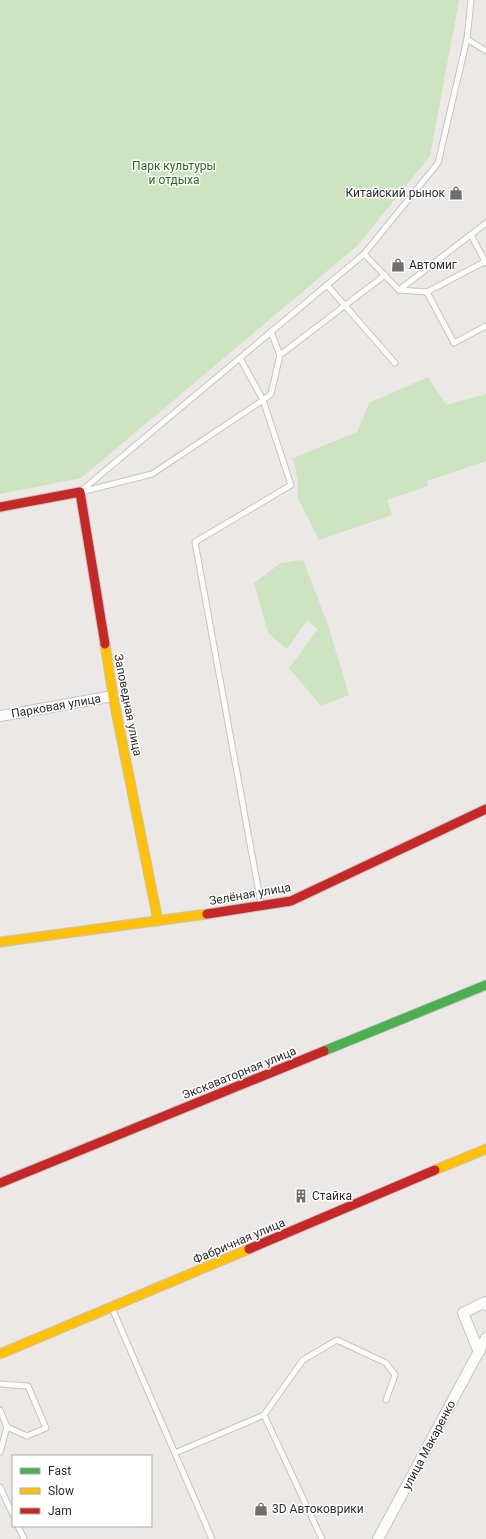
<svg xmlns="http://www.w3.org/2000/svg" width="486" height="1539" font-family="Roboto,sans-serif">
	<rect width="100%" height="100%" fill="#ebe8e5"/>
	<g fill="#cde4c0">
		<polygon points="0,0 459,0 430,156 357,246 81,478 0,494"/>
		<polygon points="428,377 446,405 486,394 486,461 427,481 428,486 387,500 392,515 319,540 298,498 298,479 293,458 357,432 369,403"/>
		<polygon points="303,560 328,625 349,695 321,706 289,668 318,629 307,620 287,649 268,633 254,583 281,563"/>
	</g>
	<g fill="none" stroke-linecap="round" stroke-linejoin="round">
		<g stroke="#c6c4c4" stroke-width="7">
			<g id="lane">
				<polyline points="467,39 486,51"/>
				<polyline points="486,223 399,290 427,292 486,261"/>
				<polyline points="471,235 486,263"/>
				<polyline points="364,254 399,290"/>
				<polyline points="327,285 395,363"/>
				<polyline points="427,292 454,343 486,326"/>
				<polyline points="271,332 280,355"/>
				<polyline points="240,358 263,400 291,485 195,542 261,904"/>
				<polyline points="81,491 364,254 438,163 467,39 471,0"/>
				<polyline points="81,492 152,474 263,400 271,394 280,355 385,275"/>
				<polyline points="112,1308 212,1539"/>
				<polyline points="0,1384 28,1386 46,1428 27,1436 7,1427"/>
				<polyline points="0,1410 7,1427 0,1452"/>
				<polyline points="264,1415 322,1539"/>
				<polyline points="175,1453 264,1415 303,1360 337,1340 386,1363 395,1375 386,1400"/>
				<polyline points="0,1487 13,1515"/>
				<polyline points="18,1526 24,1539"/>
			</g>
		</g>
		<g stroke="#c6c4c4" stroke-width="12">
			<g id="street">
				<polyline points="0,716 113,696"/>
				<polyline points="479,1352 463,1313 485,1302 486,1305"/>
				<polyline points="378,1539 486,1338"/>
			</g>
		</g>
		<g stroke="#c6c4c4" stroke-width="11">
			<polyline id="fast" points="324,1051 486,985"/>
		</g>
		<g stroke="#c6c4c4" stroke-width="11">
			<g id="slow">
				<polyline points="105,644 113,696 158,921"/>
				<polyline points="0,942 207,914"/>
				<polyline points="435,1170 486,1149"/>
				<polyline points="0,1354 249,1249"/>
			</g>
		</g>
		<g stroke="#c6c4c4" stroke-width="11">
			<g id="jam">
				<polyline points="0,507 80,492 105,644"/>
				<polyline points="207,914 291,901 486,809"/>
				<polyline points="0,1183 324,1051"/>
				<polyline points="249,1249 435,1170"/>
			</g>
		</g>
		<use href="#lane" stroke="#fcfcfb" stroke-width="5"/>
		<use href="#street" stroke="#fcfcfb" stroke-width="10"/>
		<use href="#fast" stroke="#4caf50" stroke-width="9"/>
		<use href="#slow" stroke="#ffc107" stroke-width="9"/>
		<use href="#jam" stroke="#c62828" stroke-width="9"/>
	</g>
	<defs>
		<g id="shop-bare" transform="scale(1.08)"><path d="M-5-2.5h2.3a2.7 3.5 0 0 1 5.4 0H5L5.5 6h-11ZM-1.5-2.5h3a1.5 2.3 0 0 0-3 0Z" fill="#706f6e" stroke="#fff" stroke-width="2.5" paint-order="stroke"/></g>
		<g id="building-bare" transform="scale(1.08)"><path d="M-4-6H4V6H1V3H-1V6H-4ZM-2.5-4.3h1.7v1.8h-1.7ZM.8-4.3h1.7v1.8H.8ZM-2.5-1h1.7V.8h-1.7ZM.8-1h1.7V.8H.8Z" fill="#706f6e" stroke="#fff" stroke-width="2.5" paint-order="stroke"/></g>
	</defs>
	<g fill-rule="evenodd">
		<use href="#shop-bare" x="456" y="193"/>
		<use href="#shop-bare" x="398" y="265"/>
		<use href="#building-bare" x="301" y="1196"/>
		<use href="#shop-bare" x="261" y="1509"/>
	</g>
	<g text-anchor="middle" stroke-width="3" stroke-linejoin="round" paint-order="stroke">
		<g font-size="12" fill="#2b6920" stroke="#fff">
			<text x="174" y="170">Парк культуры<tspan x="174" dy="14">и отдыха</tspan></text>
		</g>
		<g font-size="12" fill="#2e2e2e" stroke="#fff" text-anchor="start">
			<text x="445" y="197" text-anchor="end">Китайский рынок</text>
			<text x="409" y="269">Автомиг</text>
			<text x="312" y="1200">Стайка</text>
			<text x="272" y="1513">3D Автоковрики</text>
		</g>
		<g font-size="12" fill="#2e2e2e" stroke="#fff">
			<text transform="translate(128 705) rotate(79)" y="4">Заповедная улица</text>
			<text transform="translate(56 706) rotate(-10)" y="4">Парковая улица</text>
			<text transform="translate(250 894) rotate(-10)" y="4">Зелёная улица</text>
			<text transform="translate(239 1073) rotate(-22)" y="4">Экскаваторная улица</text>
			<text transform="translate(239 1241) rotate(-23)" y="4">Фабричная улица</text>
			<text transform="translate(429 1445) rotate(-62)" y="4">улица Макаренко</text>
		</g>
	</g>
	<rect x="12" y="1455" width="140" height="72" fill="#ffffff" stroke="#ababab"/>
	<rect x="20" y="1468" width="20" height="6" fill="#4caf50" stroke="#ababab"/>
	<text x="48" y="1475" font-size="12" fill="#2e2e2e">Fast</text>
	<rect x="20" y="1488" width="20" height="6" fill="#ffc107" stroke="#ababab"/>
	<text x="48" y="1495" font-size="12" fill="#2e2e2e">Slow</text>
	<rect x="20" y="1508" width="20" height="6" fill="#c62828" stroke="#ababab"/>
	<text x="48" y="1515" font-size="12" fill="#2e2e2e">Jam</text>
</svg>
